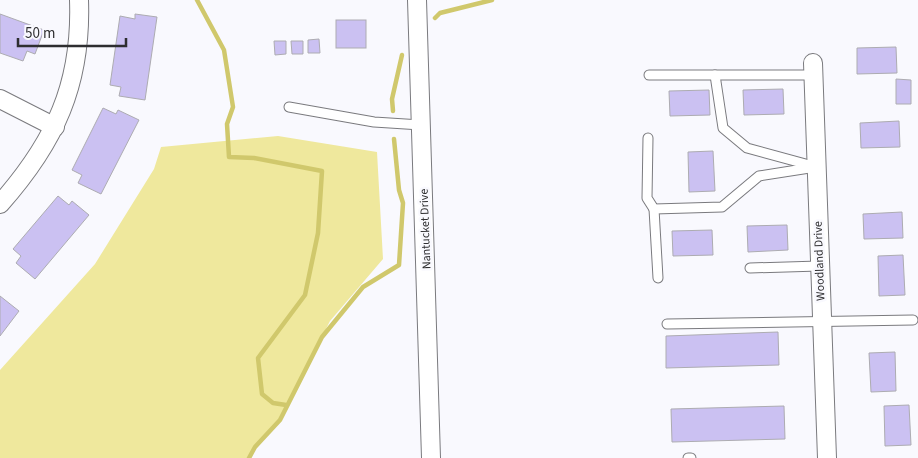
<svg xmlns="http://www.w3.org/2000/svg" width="918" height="458" font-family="'Source Sans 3',sans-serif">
	<rect width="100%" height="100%" fill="#f9f9fe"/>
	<polygon fill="#efe89d" points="278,136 377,152 383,259 330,321 280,420 248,458 0,458 0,370 95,264 154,169 161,147"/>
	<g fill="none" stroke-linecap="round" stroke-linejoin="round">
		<g stroke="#d0c86c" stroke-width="4.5">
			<polyline points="197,0 224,50 233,107 227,124 229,157 254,158 322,171 318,233 305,295 258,358 262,394 273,403 286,405"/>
			<polyline points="435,18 440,13 492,0"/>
			<polyline points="393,111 392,99 402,55"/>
			<polyline points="249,458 255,447 280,420 322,337 363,287 399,265 403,203 399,190 394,139"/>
		</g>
	</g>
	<g fill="#cbc1f2" stroke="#adacb1">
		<polygon points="0,14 44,30 35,54 27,51 23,61 0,53"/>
		<polygon points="135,14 157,17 145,100 119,96 121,87 110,85 120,16 135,19"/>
		<rect x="336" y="20" width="30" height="28"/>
		<polygon points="319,39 320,53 308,53 308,40"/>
		<polygon points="274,41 286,41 286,54 275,55"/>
		<polygon points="291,41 303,41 303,54 292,54"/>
		<polygon points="896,47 897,73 857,74 857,48"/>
		<polygon points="896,79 911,80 911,104 896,104"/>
		<polygon points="783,89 784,114 744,115 743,90"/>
		<polygon points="709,90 710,115 670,116 669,91"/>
		<polygon points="103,108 116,114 118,110 139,120 101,194 78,183 82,175 72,170"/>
		<polygon points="899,121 900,147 861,148 860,123"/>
		<polygon points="713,151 715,191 689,192 688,152"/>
		<polygon points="58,196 69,205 72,201 89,215 35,279 16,263 21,256 13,249"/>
		<polygon points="902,212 903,238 864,239 863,214"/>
		<polygon points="787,225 788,250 748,252 747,226"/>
		<polygon points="712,230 713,255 673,256 672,231"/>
		<polygon points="903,255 905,295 879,296 878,256"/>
		<polygon points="0,296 19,311 0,336"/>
		<polygon points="778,332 779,365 666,368 666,336"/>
		<polygon points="895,352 896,391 871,392 869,353"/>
		<polygon points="909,405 911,445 885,446 884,406"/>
		<polygon points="784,406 785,439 672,442 671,409"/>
	</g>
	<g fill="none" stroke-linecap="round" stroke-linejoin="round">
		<g stroke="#7a7a7e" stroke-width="11">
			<g id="lane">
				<polyline points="649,75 814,75"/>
				<polyline points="715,75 723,128 747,148 813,166"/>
				<polyline points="289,107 374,122 421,125"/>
				<polyline points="648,138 647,198 654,209 722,207 759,176 816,167"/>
				<polyline points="654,209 658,278"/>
				<polyline points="750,268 819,266"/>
				<polyline points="667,324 913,320"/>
				<polyline points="688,458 691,458"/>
			</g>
		</g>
		<g stroke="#7a7a7e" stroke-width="20">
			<g id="street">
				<polyline points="417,0 431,458"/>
				<polyline points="813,63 827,458"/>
				<polyline points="0,99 55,127"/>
				<path d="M0,204C55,142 82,84 79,0"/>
			</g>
		</g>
		<use href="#lane" stroke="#fff" stroke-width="9"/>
		<use href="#street" stroke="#fff" stroke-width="18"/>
	</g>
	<g text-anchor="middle" stroke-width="5" stroke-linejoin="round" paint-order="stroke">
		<g font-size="12" fill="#2e2e30" stroke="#f9f9fe">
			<text transform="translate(425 229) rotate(-92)" y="4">Nantucket Drive</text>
			<text transform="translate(819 261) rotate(-92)" y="4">Woodland Drive</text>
		</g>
	</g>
	<path d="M18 38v8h108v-8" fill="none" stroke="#2e2e30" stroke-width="2.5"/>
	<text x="25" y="38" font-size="15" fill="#2e2e30" stroke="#f9f9fe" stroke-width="4" paint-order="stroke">50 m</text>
</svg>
